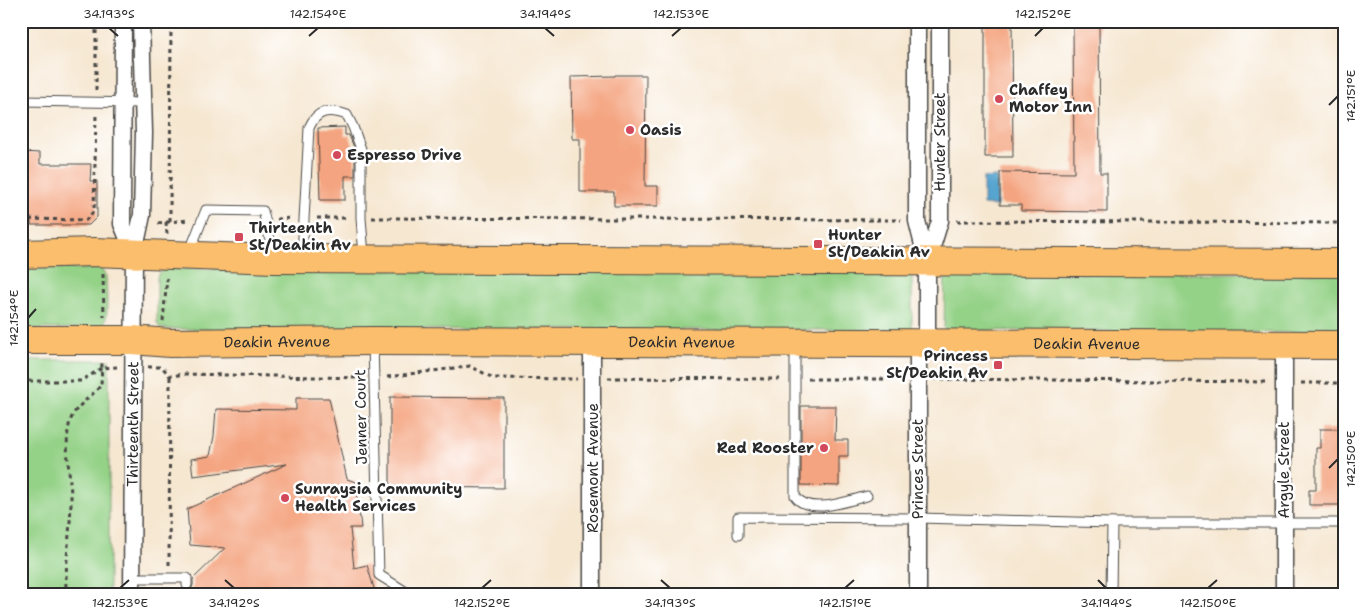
<svg xmlns="http://www.w3.org/2000/svg" width="1365" height="616" font-family="'Shantell Sans',sans-serif">
	<rect width="100%" height="100%" fill="#fff"/>
	<filter id="ink" filterUnits="userSpaceOnUse"><feTurbulence type="fractalNoise" baseFrequency=".02" numOctaves="2"/><feDisplacementMap in="SourceGraphic" scale="10" xChannelSelector="R" yChannelSelector="G"/><feConvolveMatrix kernelMatrix="1 2 1 2 8 2 1 2 1" color-interpolation-filters="sRGB"/></filter>
	<filter id="wash" filterUnits="userSpaceOnUse"><feTurbulence type="fractalNoise" baseFrequency=".0096" numOctaves="4" result="noise"/><feDisplacementMap in="SourceGraphic" scale="20" xChannelSelector="R" yChannelSelector="G"/><feGaussianBlur stdDeviation="1.12" result="paint"/><feColorMatrix in="noise" values="0 0 0 0 0 0 0 0 0 0 0 0 0 0 0 0 0 1.4 0 .05"/><feComposite in="paint" operator="in"/></filter>
	<g filter="url(#wash)">
		<rect width="100%" height="100%" fill="#f6e7d1"/>
		<g fill="#94d287" stroke="#607e59">
			<path d="M21,268L101,269L106,276C106,288 110,320 102,328L21,329Z"/>
			<polygon points="165,269 906,271 912,277 912,327 911,330 167,329 160,328 157,323 157,278 158,274"/>
			<polygon points="1344,273 1344,333 945,330 944,327 945,274"/>
			<rect x="21" y="360" width="88" height="235"/>
		</g>
		<polygon fill="#57a4d0" stroke="#41687e" points="997,177 997,206 983,205 983,178"/>
		<g id="blocks">
			<g fill="#f4a480">
				<polygon points="985,21 1012,21 1013,157 985,157"/>
				<polygon points="1073,21 1099,21 1100,173 1107,173 1107,212 1021,211 1021,205 1000,205 1000,172 1074,173"/>
				<polygon points="615,75 646,75 645,186 658,186 658,206 614,206 614,192 580,192 580,139 572,139 571,77 615,76"/>
				<polygon points="345,127 345,135 349,135 355,150 355,176 345,176 345,200 320,200 318,128"/>
				<polygon points="21,152 40,153 40,164 91,164 90,181 97,181 97,217 89,225 31,225 31,220 21,219"/>
				<polygon points="390,397 504,398 504,488 390,487"/>
				<polygon points="296,398 329,398 347,479 356,482 361,528 350,528 354,568 367,565 376,595 177,595 183,589 187,591 191,590 193,585 193,579 225,548 190,545 187,509 287,464 193,476 191,459 210,456 214,436 216,409 296,410"/>
				<polygon points="801,406 836,406 835,440 848,440 848,456 839,456 839,486 801,485"/>
				<polygon points="1320,429 1344,429 1344,505 1309,505 1309,490 1316,490 1316,448 1320,448"/>
			</g>
		</g>
	</g>
	<g filter="url(#ink)">
		<use href="#blocks" fill-opacity="0" stroke="#494744" stroke-width="1"/>
		<g fill="none" stroke-linecap="round" stroke-linejoin="round">
			<g stroke="#494744" stroke-width="11">
				<g id="service">
					<polyline points="21,101 144,103"/>
					<polyline points="189,253 206,210 263,211 274,256"/>
					<path d="M302,256L309,128C317,109 329,109 347,115L353,127L361,149V218L364,256"/>
					<polyline points="373,343 379,575 411,595"/>
					<path d="M795,345V496C809,516 847,501 867,496"/>
					<polyline points="738,535 738,517 918,518 1112,523 1344,523"/>
					<polyline points="132,578 187,578 187,585"/>
					<polyline points="1111,595 1112,523"/>
				</g>
			</g>
			<g stroke="#494744" stroke-width="19">
				<g id="minor">
					<polyline points="123,21 122,224 134,253"/>
					<polyline points="917,21 917,221 927,261 927,343"/>
					<polyline points="928,260 940,221 940,21"/>
					<polyline points="1284,345 1284,595"/>
					<path id="s1" d="M132,595L134,253L142,215L144,133L141,21"/>
					<polyline points="592,595 592,342"/>
					<polyline points="918,595 918,343"/>
				</g>
			</g>
			<g stroke="#494744" stroke-width="30">
				<g id="trunk">
					<polyline points="21,254 94,252 274,259 1344,263"/>
					<path id="s2" d="M21,340H132L170,343L373,341L1344,345"/>
				</g>
			</g>
			<g stroke="#494744" stroke-width="3" stroke-dasharray="4 4" stroke-linecap="butt">
				<polyline points="96,90 96,21"/>
				<polyline points="317,218 348,218"/>
				<polyline points="372,218 901,220"/>
				<polyline points="21,219 86,220 94,211 96,114"/>
				<polyline points="277,219 291,218"/>
				<polyline points="170,221 171,21"/>
				<polyline points="957,221 1344,223"/>
				<polyline points="166,222 167,234"/>
				<polyline points="158,223 189,220"/>
				<polyline points="103,274 104,317"/>
				<polyline points="163,321 167,278"/>
				<polyline points="148,367 162,367 170,376 185,374 361,378"/>
				<polyline points="387,377 470,366 493,378 577,379"/>
				<polyline points="608,378 782,379"/>
				<polyline points="808,379 902,379"/>
				<polyline points="933,379 1267,382"/>
				<polyline points="21,381 81,381 102,368 117,367"/>
				<polyline points="1301,383 1344,383"/>
				<polyline points="169,565 170,376"/>
				<path d="M66,595C65,564 70,534 71,503C72,479 62,442 71,419C76,405 93,396 101,385L102,363"/>
			</g>
			<use href="#service" stroke="#fff" stroke-width="9"/>
			<use href="#minor" stroke="#fff" stroke-width="16"/>
			<use href="#trunk" stroke="#fabe6d" stroke-width="28"/>
		</g>
	</g>
	<path fill="none" stroke="#2b2b2b" stroke-width="2" d="M109,28L118,36M545,28L554,36M309,36L318,28M672,36L681,28M1035,36L1043,28M1329,105L1338,96M28,318L36,309M1329,468L1338,459M225,580L234,588M661,580L670,588M1098,580L1106,588M120,588L129,580M482,588L491,580M845,588L854,580M1208,588L1217,580"/>
	<g fill="#d1495b" stroke="#fff" stroke-width="2">
		<circle cx="999" cy="99" r="5"/>
		<circle cx="630" cy="130" r="5"/>
		<circle cx="337" cy="155" r="5"/>
		<rect x="234" y="232" width="10" height="10" rx="2.5"/>
		<rect x="813" y="239" width="10" height="10" rx="2.5"/>
		<rect x="993" y="360" width="10" height="10" rx="2.5"/>
		<circle cx="824" cy="448" r="5"/>
		<circle cx="285" cy="498" r="5"/>
	</g>
	<g text-anchor="middle" stroke-width="5" stroke-linejoin="round" paint-order="stroke">
		<g font-size="15" font-weight="bold" fill="#2b2b2b" stroke="#fff" text-anchor="start">
			<text x="1009" y="95">Chaffey<tspan x="1009" dy="17">Motor Inn</tspan></text>
			<text x="640" y="135">Oasis</text>
			<text x="347" y="160">Espresso Drive</text>
			<text x="249" y="233">Thirteenth<tspan x="249" dy="17">St/Deakin Av</tspan></text>
			<text x="828" y="240">Hunter<tspan x="828" dy="17">St/Deakin Av</tspan></text>
			<text x="988" y="361" text-anchor="end">Princess<tspan x="988" dy="17">St/Deakin Av</tspan></text>
			<text x="814" y="453" text-anchor="end">Red Rooster</text>
			<text x="295" y="494">Sunraysia Community<tspan x="295" dy="17">Health Services</tspan></text>
		</g>
		<g font-size="15" fill="#2b2b2b" stroke="#fff">
			<text transform="translate(940 142) rotate(-90)" y="5">Hunter Street</text>
			<text dy="5" stroke="none"><textPath href="#s2" startOffset="256">Deakin Avenue</textPath></text>
			<text dy="5" stroke="none"><textPath href="#s2" startOffset="661">Deakin Avenue</textPath></text>
			<text dy="5" stroke="none"><textPath href="#s2" startOffset="1066">Deakin Avenue</textPath></text>
			<text transform="translate(361 417) rotate(-91)" y="5">Jenner Court</text>
			<text dy="5" stroke="none"><textPath href="#s1" startOffset="171">Thirteenth Street</textPath></text>
			<text transform="translate(593 468) rotate(-90)" y="5">Rosemont Avenue</text>
			<text transform="translate(918 469) rotate(-90)" y="5">Princes Street</text>
			<text transform="translate(1284 470) rotate(-90)" y="5">Argyle Street</text>
		</g>
	</g>
	<rect width="1365" height="616" fill="none" stroke="#fff" stroke-width="55"/>
	<rect x="28" y="28" width="1310" height="560" fill="none" stroke="#2b2b2b" stroke-width="2"/>
	<g font-size="12" text-anchor="middle" fill="#2b2b2b">
		<text x="109" y="18">34.193°S</text>
		<text x="318" y="18">142.154°E</text>
		<text x="545" y="18">34.194°S</text>
		<text x="681" y="18">142.153°E</text>
		<text x="1043" y="18">142.152°E</text>
		<text transform="translate(1351 96) rotate(-90)" y="4">142.151°E</text>
		<text transform="translate(14 318) rotate(-90)" y="4">142.154°E</text>
		<text transform="translate(1351 459) rotate(-90)" y="4">142.150°E</text>
		<text x="120" y="607">142.153°E</text>
		<text x="234" y="607">34.192°S</text>
		<text x="482" y="607">142.152°E</text>
		<text x="670" y="607">34.193°S</text>
		<text x="845" y="607">142.151°E</text>
		<text x="1106" y="607">34.194°S</text>
		<text x="1208" y="607">142.150°E</text>
	</g>
</svg>
